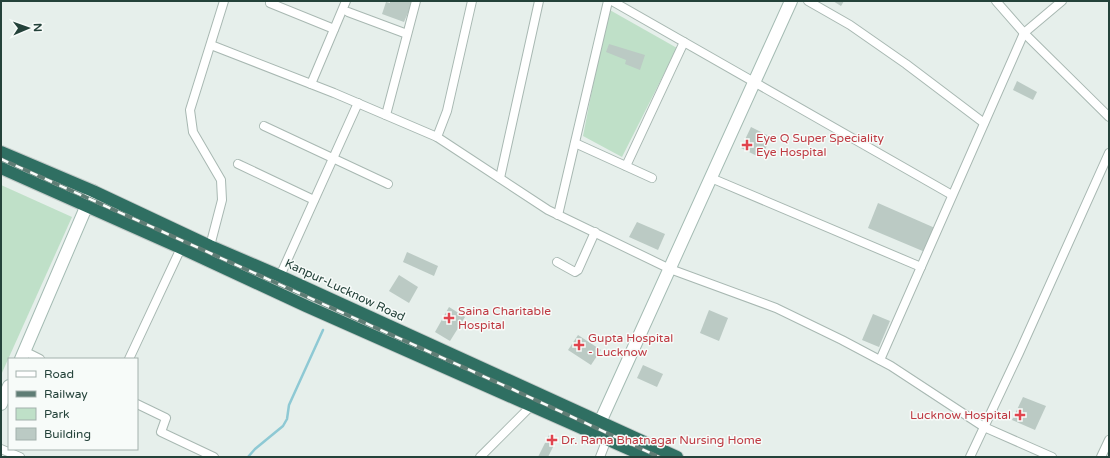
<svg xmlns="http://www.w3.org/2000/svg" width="1110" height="458" font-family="'Varela Round',sans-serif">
	<rect width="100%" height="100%" fill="#e6efeb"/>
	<g fill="#bfe0c8">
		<polygon points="608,9 677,48 622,157 583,136"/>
		<polygon points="1,185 72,217 1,375"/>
	</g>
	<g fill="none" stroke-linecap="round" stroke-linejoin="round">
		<polyline stroke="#8ec9d4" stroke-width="2.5" points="248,457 255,449 283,426 287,419 289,405 323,330"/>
	</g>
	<g fill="#bbcac4">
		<polygon points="390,1 413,1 404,22 382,14 386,2 390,3"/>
		<polygon points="833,1 844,1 841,6"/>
		<polygon points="609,44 645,55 640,70 625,64 626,60 606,52"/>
		<polygon points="1017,81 1037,92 1033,100 1013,90"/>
		<polygon points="751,127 771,137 761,158 741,148"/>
		<polygon points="878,203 935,228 925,252 868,228"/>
		<polygon points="637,222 665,234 658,250 629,237"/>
		<polygon points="407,252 438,266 434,276 403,262"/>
		<polygon points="399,275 418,287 409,303 389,291"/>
		<polygon points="449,307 465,317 450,341 435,332"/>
		<polygon points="709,310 728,318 719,341 700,333"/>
		<polygon points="873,314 890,321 879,347 862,340"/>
		<polygon points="578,335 601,350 591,365 568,350"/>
		<polygon points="643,365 663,374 657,387 637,378"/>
		<polygon points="1023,397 1046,406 1035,430 1012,420"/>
		<polygon points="549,435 557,439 548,457 538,457"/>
	</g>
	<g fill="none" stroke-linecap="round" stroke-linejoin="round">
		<g stroke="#a8b8b2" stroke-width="10">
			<g id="street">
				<polyline points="612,1 952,195"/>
				<polyline points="808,1 850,25 906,64 984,123"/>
				<polyline points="996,1 1024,33 1109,117"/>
				<polyline points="270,3 334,29"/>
				<polyline points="348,12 407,34"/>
				<polyline points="211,45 334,93 437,137 548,210 670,269 776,308 842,340 891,366 984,427 1052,457"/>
				<polyline points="311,84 346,1"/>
				<polyline points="386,115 416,1"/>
				<polyline points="264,126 388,184"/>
				<polyline points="437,137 447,111 472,1"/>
				<polyline points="575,143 652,178"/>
				<polyline points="238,164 314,200"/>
				<polyline points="626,166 684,42"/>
				<polyline points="500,178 539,1"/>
				<polyline points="711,178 921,267"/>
				<polyline points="558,215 608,1"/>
				<polyline points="210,246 222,200 221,180 193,132 190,110 224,1"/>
				<polyline points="557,262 575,272 578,270 595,232"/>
				<polyline points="280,276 358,103"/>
				<polyline points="24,351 40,359"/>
				<polyline points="129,359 181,248"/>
				<polyline points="880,360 1024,33 1062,1"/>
				<polyline points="137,404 166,418 161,432 214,457"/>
				<polyline points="1,449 20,457"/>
				<polyline points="480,457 532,405"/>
				<polyline points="600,457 607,439"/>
				<polyline points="970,457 1019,353 1109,153"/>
				<polyline points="1101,457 1109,440"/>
			</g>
		</g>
		<g stroke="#a4bbb3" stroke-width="14">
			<g id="secondary">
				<polyline points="21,359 93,191"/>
				<polyline points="1,404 9,386"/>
				<polyline points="596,431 791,1"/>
			</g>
		</g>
		<g stroke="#c2cac8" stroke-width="14">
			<g id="highway">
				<polyline points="1,152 93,191 210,246 280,276 677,457"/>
				<polyline points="1,168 181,248 306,306 647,457"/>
			</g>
		</g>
		<use href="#street" stroke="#fff" stroke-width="8"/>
		<use href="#secondary" stroke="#fff" stroke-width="12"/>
		<use href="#highway" stroke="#2f6f62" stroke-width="12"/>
		<g stroke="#5f7d75" stroke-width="4">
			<polyline id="rail" points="1,159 514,390 659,457"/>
		</g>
		<use href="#rail" stroke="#f7fbf9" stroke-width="2.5" stroke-dasharray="8" stroke-linecap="butt"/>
	</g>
	<g fill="#e0444e" stroke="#f7fbf9" stroke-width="1.5">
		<path d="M745 139h4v4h4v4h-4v4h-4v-4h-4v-4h4z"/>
		<path d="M447 312h4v4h4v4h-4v4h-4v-4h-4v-4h4z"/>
		<path d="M577 339h4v4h4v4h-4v4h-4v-4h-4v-4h4z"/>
		<path d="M1018 409h4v4h4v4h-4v4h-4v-4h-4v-4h4z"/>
		<path d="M550 434h4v4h4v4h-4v4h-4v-4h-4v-4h4z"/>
	</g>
	<g text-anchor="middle" stroke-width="3" stroke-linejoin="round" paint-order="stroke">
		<g font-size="12" fill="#be3a42" stroke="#f7fbf9" text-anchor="start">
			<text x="756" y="142">Eye Q Super Speciality<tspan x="756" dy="14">Eye Hospital</tspan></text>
			<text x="458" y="315">Saina Charitable<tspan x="458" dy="14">Hospital</tspan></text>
			<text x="588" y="342">Gupta Hospital<tspan x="588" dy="14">- Lucknow</tspan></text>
			<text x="1011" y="419" text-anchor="end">Lucknow Hospital</text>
			<text x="561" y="444">Dr. Rama Bhatnagar Nursing Home</text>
		</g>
		<g font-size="12" fill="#24423a" stroke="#f7fbf9">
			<text transform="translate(345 290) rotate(25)" y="4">Kanpur-Lucknow Road</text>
		</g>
	</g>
	<rect width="1110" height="458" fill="none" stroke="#24423a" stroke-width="4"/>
	<rect x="8" y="358" width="130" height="92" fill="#f7fbf9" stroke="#a3b1ad"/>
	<rect x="16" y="371" width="20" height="6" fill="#ffffff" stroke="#a3b1ad"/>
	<text x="44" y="378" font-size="12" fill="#24423a">Road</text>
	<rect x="16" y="391" width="20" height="6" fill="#5f7d75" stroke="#a3b1ad"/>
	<text x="44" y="398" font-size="12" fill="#24423a">Railway</text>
	<rect x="16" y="408" width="20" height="12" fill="#bfe0c8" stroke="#a3b1ad"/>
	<text x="44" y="418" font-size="12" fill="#24423a">Park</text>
	<rect x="16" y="428" width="20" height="12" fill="#bbcac4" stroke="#a3b1ad"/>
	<text x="44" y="438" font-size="12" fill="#24423a">Building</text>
	<g transform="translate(28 28) rotate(88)" stroke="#f7fbf9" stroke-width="3" paint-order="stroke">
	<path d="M0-3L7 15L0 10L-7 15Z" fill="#24423a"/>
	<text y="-6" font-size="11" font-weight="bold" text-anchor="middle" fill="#24423a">N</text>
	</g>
</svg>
